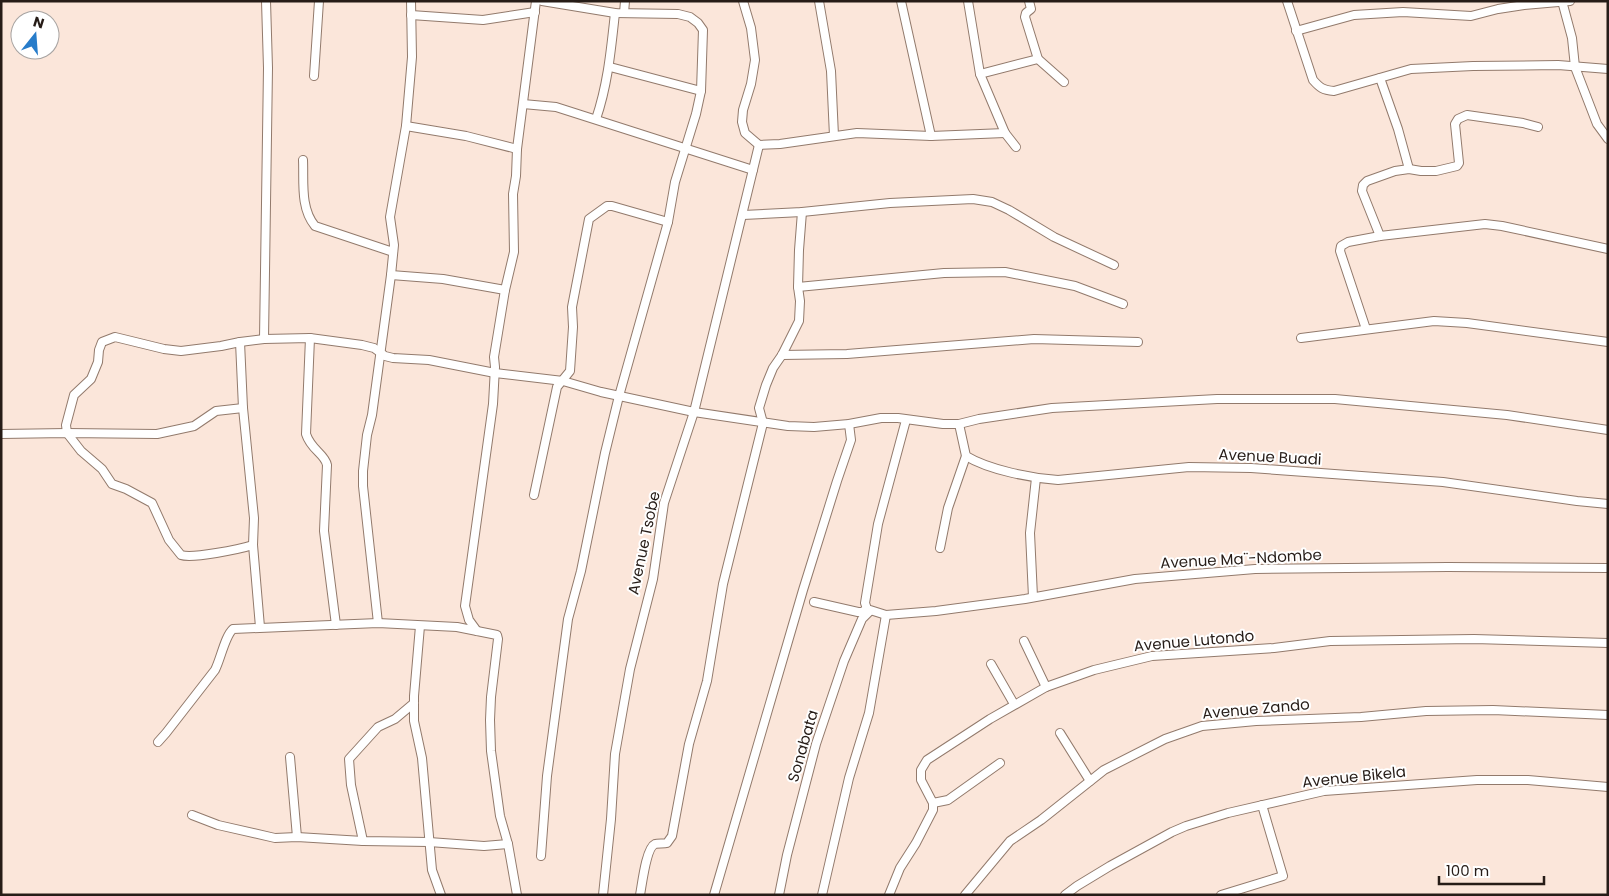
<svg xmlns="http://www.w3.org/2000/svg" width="1609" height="896" font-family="Poppins,sans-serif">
	<rect width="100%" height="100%" fill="#fbe6da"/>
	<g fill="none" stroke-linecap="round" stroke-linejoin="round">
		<g stroke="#927a6c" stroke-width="10">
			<g id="street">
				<polyline points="743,1 751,28 755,60 751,84 743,110 742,122 745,133 759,145 780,144 857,133 931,136 1005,133"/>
				<polyline points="819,1 831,71 834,136"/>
				<polyline points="901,1 931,136"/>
				<polyline points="968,1 980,74 1005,133 1016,147"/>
				<polyline points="1029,1 1031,9 1026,13 1025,17 1038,59 1064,82"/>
				<path d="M1287,1L1313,80C1320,88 1323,90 1334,91L1411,69L1473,66L1558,65L1608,69"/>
				<polyline points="1562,1 1572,38 1575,67 1597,124 1608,139"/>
				<polyline points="624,13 625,1"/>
				<polyline points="411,15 483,20 535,12"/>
				<polyline points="1296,31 1354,15 1403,12 1471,16 1498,9 1524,5 1570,1"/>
				<polyline points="610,67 701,91"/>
				<polyline points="980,74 1038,59"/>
				<polyline points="314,76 319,1"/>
				<polyline points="1380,78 1398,129 1409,169"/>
				<polyline points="523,104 556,107 753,170"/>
				<path d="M596,119C608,84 611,49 615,13"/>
				<polyline points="406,126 466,136 517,149"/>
				<path d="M303,160C304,181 300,208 315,226L393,252"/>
				<polyline points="743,215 802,212 890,203 973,199 992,202 1009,210 1054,237 1114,265"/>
				<polyline points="1380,236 1362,191 1363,185 1367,181 1395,171 1409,169 1421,171 1436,171 1457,166 1459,163 1455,124 1458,119 1467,115 1523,123 1538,127"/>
				<polyline points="391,275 443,279 505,290"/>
				<polyline points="798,287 944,273 1005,272 1075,286 1123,304"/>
				<polyline points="1366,329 1340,251 1341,246 1348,242 1380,236 1485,224 1502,226 1608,249"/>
				<path d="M310,338L306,434C311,450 325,454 327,465L324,531L336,625"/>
				<polyline points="1301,338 1434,321 1467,323 1608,342"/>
				<polyline points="264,339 268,68 266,1"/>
				<polyline points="240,342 243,408 254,518 253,545 260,627"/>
				<polyline points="782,355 847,354 1034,339 1138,342"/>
				<polyline points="906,420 878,524 865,603 867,609 886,615 936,611 1025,599 1135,579 1255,569 1448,567 1608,568"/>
				<path d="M959,424L966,456C989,470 1031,478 1058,480L1189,467L1251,468L1443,482L1577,501L1608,504"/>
				<polyline points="1,434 67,433 157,434 194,426 216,411 243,408"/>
				<polyline points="534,495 557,387 570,371 573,327 572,307 589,219 607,206 612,206 668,222"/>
				<path d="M253,545C240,549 192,559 181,555L169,540L152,503L126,489L112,484L102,469L81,451L67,433L66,425L74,395L91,379L98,362L99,350L102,342L115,337L164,349L181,351L221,346L240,342L264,339L310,338L362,345L374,348L385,356L393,358L429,360L495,373L563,381L601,392L694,412L788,426L814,427L849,424L881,418H898L943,424H959L979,419L1052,408L1217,399H1335L1507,415L1608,430"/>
				<polyline points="940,548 948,508 966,456"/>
				<polyline points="1033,597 1030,533 1036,478"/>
				<polyline points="814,602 858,612 862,612 867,609"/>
				<polyline points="378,623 363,486 363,471 367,435 372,415 391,275 394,245 390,217 406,126 412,57 411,1"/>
				<polyline points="420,626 414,696 414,721 422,758 432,870 441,895"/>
				<polyline points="477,631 469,620 465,606 493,404 495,367 494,357 505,290 514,252 513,194 516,176 517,149 536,1"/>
				<polyline points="1024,641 1046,687"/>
				<polyline points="991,664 1014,704"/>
				<polyline points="1060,733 1090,781"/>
				<path d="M158,742L166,733L215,670C221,658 225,636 233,629L378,623L457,627L497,635L498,639L491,697L490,720L491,751L500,816L508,844L517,895"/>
				<polyline points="290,757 297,837"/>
				<polyline points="933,803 948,800 1000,763"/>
				<polyline points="192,815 218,825 275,838 297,837 363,841 429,842 484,846 508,844"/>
				<polyline points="363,841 351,785 349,759 378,727 395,719 414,703"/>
				<polyline points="541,856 547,776 568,619 581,571 605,453 619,396 668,222 675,182 696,114 701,91 703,30 698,23 690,17 678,14 615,13 542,1"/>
				<polyline points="603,895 611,819 615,754 630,669 653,579 664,503 694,412 759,145"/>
				<path d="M640,895C642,885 646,848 655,844C658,843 664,844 667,843L672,836L689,744L707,681L723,584L763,423L759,408L766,385L773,368L782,355L799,321L800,301L798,287L799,250L802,212"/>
				<polyline points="714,895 803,590 837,481 851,440 849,424"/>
				<polyline points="779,895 787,855 816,744 844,661 862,619 870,611"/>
				<polyline points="822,895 849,778 869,713 886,615"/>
				<polyline points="889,895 900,868 916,843 933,810 933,803 921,780 921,770 927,760 990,719 1046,687 1094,670 1152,656 1274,648 1330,641 1474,639 1608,643"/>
				<polyline points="965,895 1010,841 1041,820 1104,770 1165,739 1202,726 1256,721 1361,717 1426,711 1493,710 1608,715"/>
				<polyline points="1065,895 1077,886 1110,866 1172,832 1186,826 1228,813 1324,791 1477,780 1528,780 1608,787"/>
				<polyline points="1221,895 1283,876 1262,805"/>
			</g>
		</g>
		<use href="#street" stroke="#fff" stroke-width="8"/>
	</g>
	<g text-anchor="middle" stroke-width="4" stroke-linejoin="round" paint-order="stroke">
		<g font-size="15" fill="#261c17" stroke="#fff">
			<text transform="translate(1270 457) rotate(3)" y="5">Avenue Buadi</text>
			<text transform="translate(644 543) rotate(-78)" y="5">Avenue Tsobe</text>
			<text transform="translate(1241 559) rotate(-3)" y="5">Avenue Ma¨-Ndombe</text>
			<text transform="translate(1194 641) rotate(-5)" y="5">Avenue Lutondo</text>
			<text transform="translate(1256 709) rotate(-5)" y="5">Avenue Zando</text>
			<text transform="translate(803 746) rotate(-74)" y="5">Sonabata</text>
			<text transform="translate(1354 777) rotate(-6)" y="5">Avenue Bikela</text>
		</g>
	</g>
	<rect width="1609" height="896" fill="none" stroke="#261c17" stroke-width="5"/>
	<g transform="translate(35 35) rotate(17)"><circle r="24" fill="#ffffff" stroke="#a8a4a2"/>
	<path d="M0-4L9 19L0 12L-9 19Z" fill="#277cca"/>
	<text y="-8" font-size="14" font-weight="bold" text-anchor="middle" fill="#261c17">N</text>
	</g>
	<path d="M1439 876v8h105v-8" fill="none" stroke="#261c17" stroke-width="2.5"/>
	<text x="1446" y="876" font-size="15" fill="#261c17" stroke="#ffffff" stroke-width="4" paint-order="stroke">100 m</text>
</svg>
